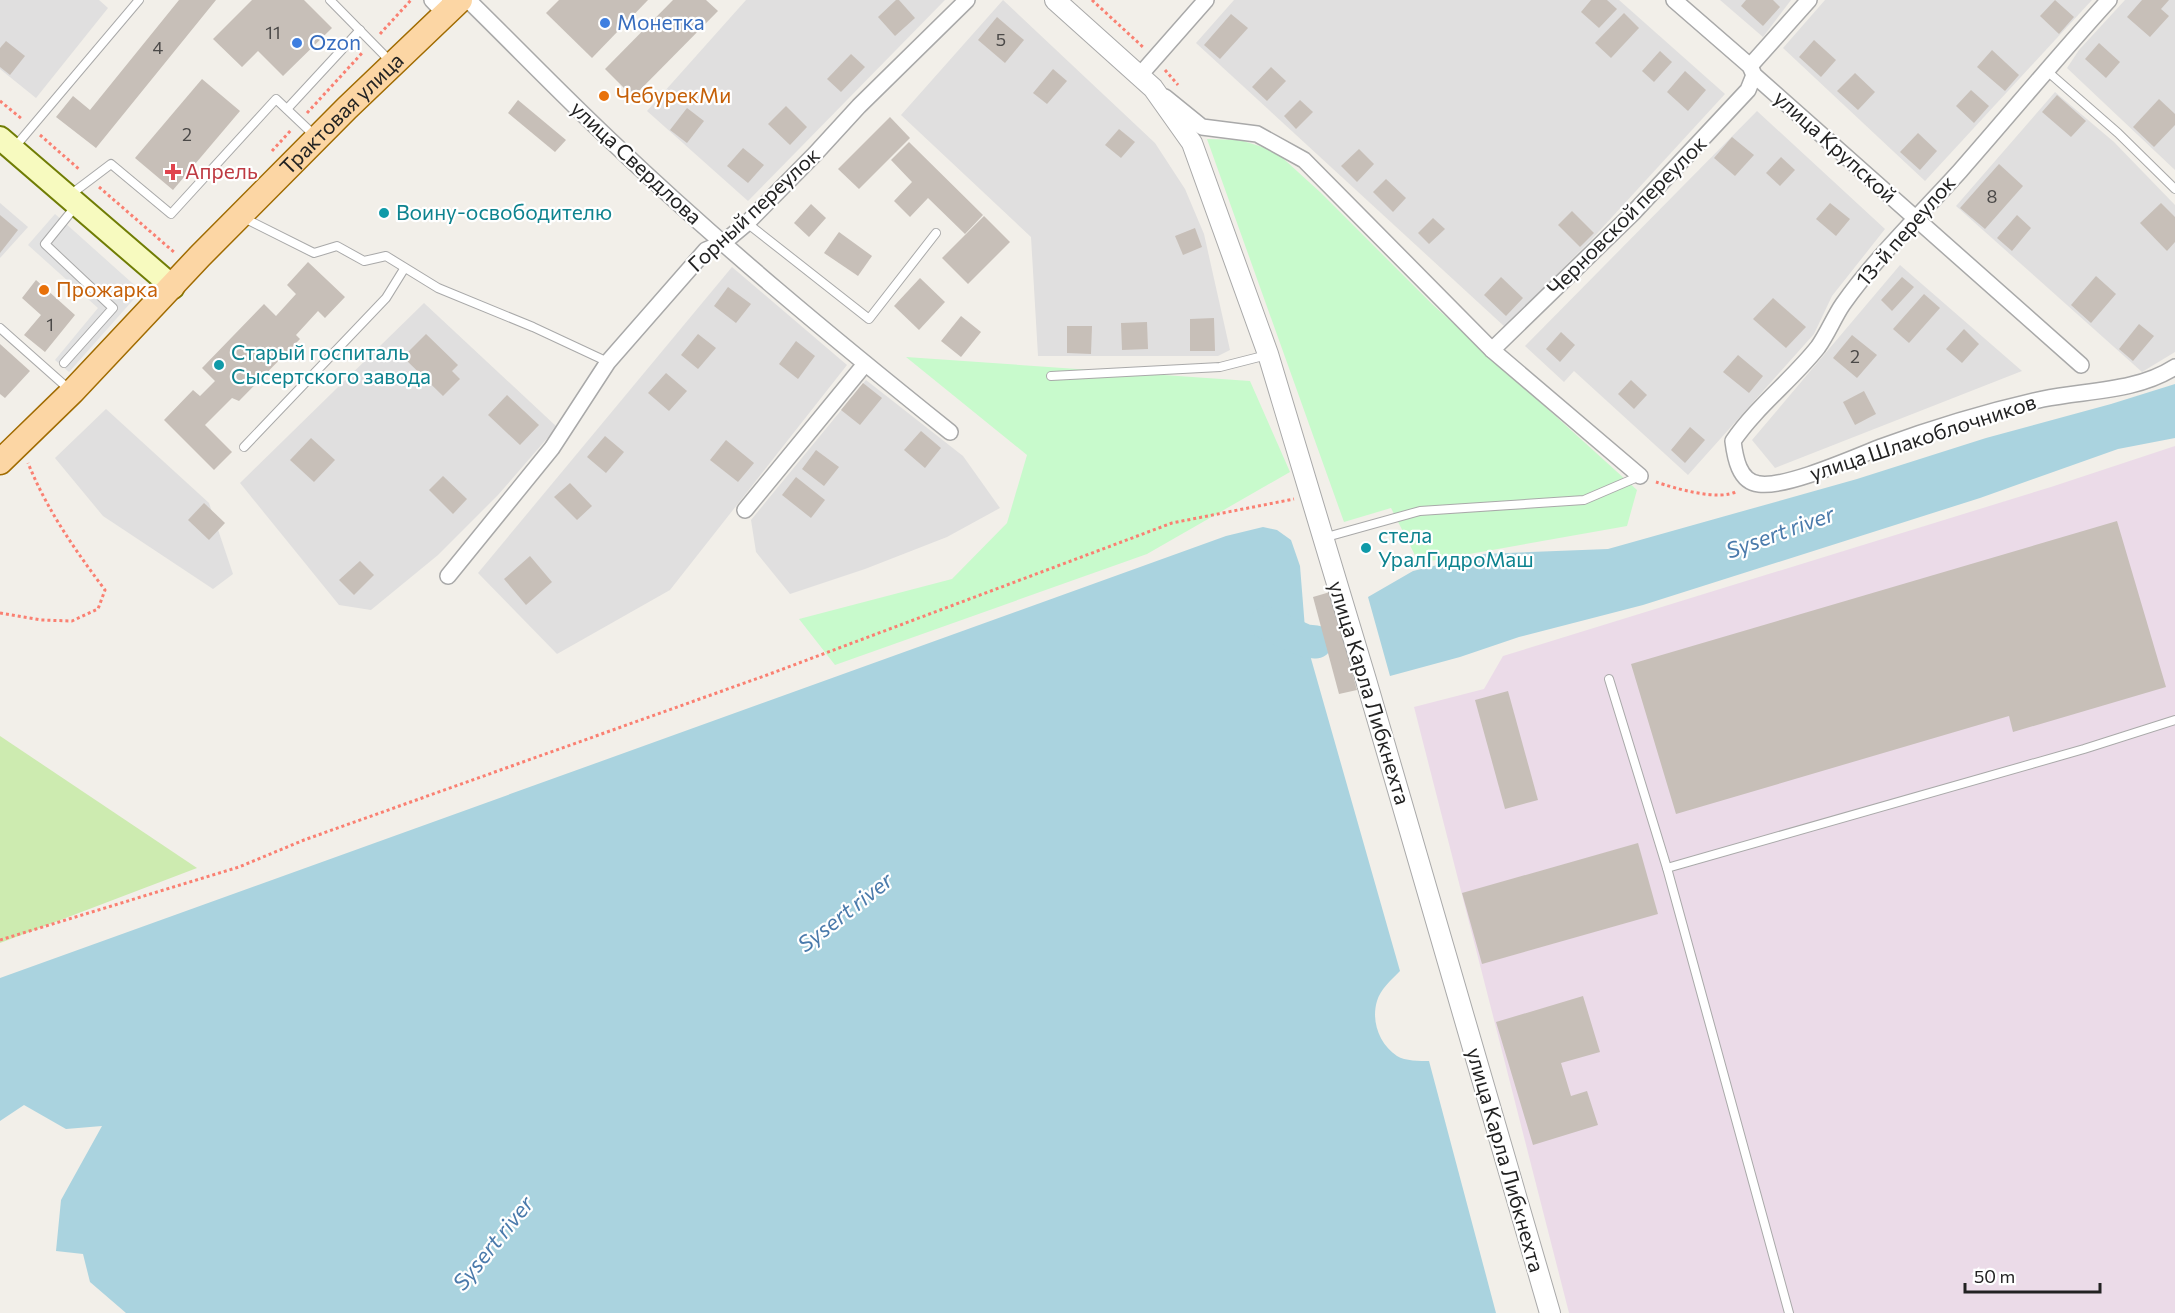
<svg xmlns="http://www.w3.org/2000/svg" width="2175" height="1313" font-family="Commissioner,sans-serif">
	<rect width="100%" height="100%" fill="#f2efe9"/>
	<g fill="#e0dfdf">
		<polygon points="0,0 99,0 108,8 36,98 0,69"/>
		<polygon points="746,0 945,0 748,201 647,111"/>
		<polygon points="1003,0 1155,143 1185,189 1204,234 1230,350 1218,356 1038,356 1031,237 901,115"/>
		<polygon points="1234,0 1619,0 1725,94 1591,240 1505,327 1196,43"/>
		<polygon points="1720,0 1791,0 1763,37"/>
		<polygon points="1825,0 2092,0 1925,181 1783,48"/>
		<polygon points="2125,0 2175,0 2175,170 2067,68 2079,50"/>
		<polygon points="2055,92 2114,142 2175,205 2175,352 2142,372 1956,206"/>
		<polygon points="1757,111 1885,229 1832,296 1814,334 1688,475 1574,371 1564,382 1525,346"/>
		<polygon points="0,203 28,227 0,258"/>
		<polygon points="1900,265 2022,371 1775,468 1752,440"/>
		<polygon points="732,267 847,365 670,590 557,654 478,573"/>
		<polygon points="424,303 557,427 498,495 438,555 371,610 339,605 240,483"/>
		<polygon points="866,380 963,456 1000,508 947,537 865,569 790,594 756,552 751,520"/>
		<polygon points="106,409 209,503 233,574 213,589 103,516 55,458"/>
	</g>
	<polygon fill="#ebdbe8" points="2175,446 2175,1313 1569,1313 1414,707 1484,689 1503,656 2051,487"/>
	<polygon fill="#cdebb0" points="0,736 197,868 0,943"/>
	<g fill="#c8facc">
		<polygon points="1207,139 1240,140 1275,151 1320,192 1433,305 1637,490 1627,526 1419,563 1391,508 1344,522"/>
		<polygon points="906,357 1250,381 1290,472 1147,554 835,665 799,619 952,579 1007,523 1027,455"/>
	</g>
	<polygon fill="#e2e2e2" points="55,214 141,291 69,372 55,360 98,308 28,245"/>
	<g fill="#aad3df">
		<polygon points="2175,384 2175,438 2118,449 1980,498 1643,605 1519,637 1460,657 1390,676 1368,597 1413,571 1482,554 1608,549 1857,479 1986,438 2111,404"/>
		<path d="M1263,527L1277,530L1291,540L1300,566L1306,641L1400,971C1391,980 1380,990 1377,1001C1371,1021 1379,1044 1397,1056C1405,1061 1420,1061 1429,1061L1496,1313H126L90,1282L83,1254L56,1251L61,1200L102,1126L66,1129L24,1105L0,1121V978L1226,536Z"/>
	</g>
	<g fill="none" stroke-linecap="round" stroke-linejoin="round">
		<polyline stroke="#aad3df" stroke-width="33" points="1266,623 1306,641 1316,642"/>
	</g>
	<g fill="#c7bfb8">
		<polygon points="179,0 216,0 96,148 56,117 73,96 90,110"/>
		<polygon points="252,0 304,0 332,28 283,76 258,51 242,67 213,39"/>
		<polygon points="559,0 648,0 592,58 546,13"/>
		<polygon points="673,0 706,0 718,11 633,97 605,69"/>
		<polygon points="896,0 899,0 915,18 895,36 878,17"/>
		<polygon points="1591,0 1607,0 1617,9 1599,28 1581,12"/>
		<polygon points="1746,0 1773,0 1780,7 1763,26 1741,6"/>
		<polygon points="2055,0 2074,17 2059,34 2040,16"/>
		<polygon points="2142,0 2169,0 2161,9 2169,16 2150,37 2127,17"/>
		<polygon points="1624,13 1639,28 1611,58 1595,43"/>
		<polygon points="1231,14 1248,28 1220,59 1204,45"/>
		<polygon points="997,17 1024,40 1005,63 978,40"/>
		<polygon points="1814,40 1836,60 1821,77 1799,57"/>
		<polygon points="6,41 25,56 10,75 0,67 0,48"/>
		<polygon points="2099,43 2120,62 2106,78 2085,59"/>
		<polygon points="1992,50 2019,75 2005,91 1977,67"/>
		<polygon points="1660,51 1672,62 1654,82 1642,71"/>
		<polygon points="851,54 865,67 841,92 827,79"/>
		<polygon points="1271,67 1286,81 1267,101 1252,87"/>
		<polygon points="1053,69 1067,81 1047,104 1033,93"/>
		<polygon points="1685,71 1706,90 1688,111 1667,92"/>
		<polygon points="1855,73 1875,92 1858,110 1837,91"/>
		<polygon points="202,79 240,111 173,190 135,158"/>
		<polygon points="1971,90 1989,106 1974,123 1956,106"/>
		<polygon points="2057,95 2086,121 2071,137 2042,112"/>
		<polygon points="2159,99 2175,114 2175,125 2154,147 2133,127"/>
		<polygon points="518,100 566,140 555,152 508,113"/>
		<polygon points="1300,100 1313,112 1296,129 1284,116"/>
		<polygon points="786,106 807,127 790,145 768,124"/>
		<polygon points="687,108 704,121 687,143 670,130"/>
		<polygon points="890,117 910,138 859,189 838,169"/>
		<polygon points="1119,129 1135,142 1121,158 1105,145"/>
		<polygon points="1918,133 1937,151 1920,170 1900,152"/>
		<polygon points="1732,137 1754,155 1735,176 1714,158"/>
		<polygon points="909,142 983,215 965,234 928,198 910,217 894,201 912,182 891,160"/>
		<polygon points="743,148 764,165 748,183 727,166"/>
		<polygon points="1359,149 1374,164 1357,182 1341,166"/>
		<polygon points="1781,157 1795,170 1780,186 1766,173"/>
		<polygon points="1999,164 2023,186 1985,229 1960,208"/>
		<polygon points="1386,179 1406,198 1393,212 1373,192"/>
		<polygon points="1830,203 1850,219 1836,236 1816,219"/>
		<polygon points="2161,203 2175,217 2175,242 2167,251 2140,223"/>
		<polygon points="811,204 826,218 809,237 794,223"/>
		<polygon points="1572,211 1594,233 1580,247 1558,225"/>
		<polygon points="0,215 18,230 0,253"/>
		<polygon points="2017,215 2031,228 2012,251 1997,238"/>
		<polygon points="984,216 1010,242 968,284 942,258"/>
		<polygon points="1433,218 1445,229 1429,244 1418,233"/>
		<polygon points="1195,228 1202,247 1183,255 1175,236"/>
		<polygon points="839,232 872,256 858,276 824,253"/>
		<polygon points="308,262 345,297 325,318 318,311 296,335 300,339 239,401 232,398 205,425 232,452 214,470 164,420 193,390 200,396 215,381 202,368 264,304 276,316 296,294 287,285"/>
		<polygon points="2096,276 2116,294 2091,323 2071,305"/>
		<polygon points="1501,277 1523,298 1506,316 1484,295"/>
		<polygon points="1902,277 1914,287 1892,311 1881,300"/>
		<polygon points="920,278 945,302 919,330 894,306"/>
		<polygon points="36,280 75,315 45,352 24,335 41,315 22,298"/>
		<polygon points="728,287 751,304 736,323 714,306"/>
		<polygon points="1924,294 1940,308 1909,343 1893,329"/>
		<polygon points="1773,298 1806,327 1786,348 1753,319"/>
		<polygon points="961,316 981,332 961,357 941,341"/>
		<polygon points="1214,318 1215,351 1190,351 1190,319"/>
		<polygon points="1147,322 1148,349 1122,350 1121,323"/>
		<polygon points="2139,324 2154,336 2133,361 2119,349"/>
		<polygon points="1067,326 1092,326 1091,354 1067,353"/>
		<polygon points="1964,329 1979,344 1962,363 1946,349"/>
		<polygon points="1561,332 1575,345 1560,362 1546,349"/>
		<polygon points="426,334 458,365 452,371 460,379 443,396 403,357"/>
		<polygon points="698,334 716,348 698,369 681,355"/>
		<polygon points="1852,335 1877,355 1857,378 1833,358"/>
		<polygon points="796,341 815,356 798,379 779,364"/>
		<polygon points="0,344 30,371 5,398 0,394"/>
		<polygon points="1738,355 1763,376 1749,393 1723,372"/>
		<polygon points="666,373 687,391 669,411 648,393"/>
		<polygon points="1631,380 1647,395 1634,409 1618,394"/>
		<polygon points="863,383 882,398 860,425 841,410"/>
		<polygon points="1864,391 1876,414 1855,425 1843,402"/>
		<polygon points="507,395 539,425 520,445 488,415"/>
		<polygon points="1690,427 1705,440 1685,463 1671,450"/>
		<polygon points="921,431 941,448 925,468 904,450"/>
		<polygon points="605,436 624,452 606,473 587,457"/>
		<polygon points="311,438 335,460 314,482 290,460"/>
		<polygon points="726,440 754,463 738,482 710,460"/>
		<polygon points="816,450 839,467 824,486 802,469"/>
		<polygon points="443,476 467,499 453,514 429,490"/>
		<polygon points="796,477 825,500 811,518 782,495"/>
		<polygon points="570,483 592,506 577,520 554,497"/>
		<polygon points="204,503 225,523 209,540 188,520"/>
		<polygon points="2117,521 2166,687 2013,732 2009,716 1676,814 1631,664"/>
		<polygon points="530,556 552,582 526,605 504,579"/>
		<polygon points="360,561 374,575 354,595 339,580"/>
		<polygon points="1330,592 1357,690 1339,694 1313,597"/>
		<polygon points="1508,691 1538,800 1505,809 1475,700"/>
		<polygon points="1638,843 1658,914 1482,964 1462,893"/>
		<polygon points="1583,996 1600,1052 1561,1063 1571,1096 1587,1091 1598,1125 1533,1145 1496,1022"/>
	</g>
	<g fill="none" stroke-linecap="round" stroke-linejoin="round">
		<g stroke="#a9a9a9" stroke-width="10">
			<g id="service">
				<polyline points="330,0 390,61"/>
				<polyline points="2047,71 2118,133 2175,189"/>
				<polyline points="287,109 360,30"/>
				<polyline points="14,148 139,0"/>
				<polyline points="70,195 111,164 171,214 276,99 314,135"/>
				<polyline points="244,218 314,253 337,246 364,261 386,256 438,288 533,327 608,362"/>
				<polyline points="747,223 869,319 936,233"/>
				<polyline points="0,328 71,391"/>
				<polyline points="64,363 113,308 45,244 75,207"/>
				<polyline points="1051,376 1220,367 1267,355"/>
				<polyline points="244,447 386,298 404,269"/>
				<polyline points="1323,538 1420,511 1584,500 1640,476"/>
				<polyline points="1609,679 1667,868 1789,1313"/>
				<polyline points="1667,868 2084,749 2175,720"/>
			</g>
		</g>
		<g stroke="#a9a9a9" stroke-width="18">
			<g id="minor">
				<polyline points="432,0 445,14"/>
				<path d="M468,0C516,47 562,95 611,141C719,244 834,339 950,432"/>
				<polyline points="1674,0 1750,66 1754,75 2081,365"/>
				<path d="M2109,0C2058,56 2010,114 1960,171C1921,214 1877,256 1843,304C1834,317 1828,333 1818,347C1792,380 1757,406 1733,441C1735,457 1739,482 1759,484C1786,488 1853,458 1881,447C1933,428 1989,411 2043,399C2087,390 2136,392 2175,367"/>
				<polyline points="1750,66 1809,0"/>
				<polyline points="1140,75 1206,0"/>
				<polyline points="1165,97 1202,127 1257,134 1304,160 1492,350 1640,476"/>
				<polyline points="1492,350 1633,213 1748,90 1754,75"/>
				<polyline points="745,510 865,364"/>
				<polyline points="448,576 552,448 608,362 706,250 723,243 747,223 815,154 859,106 967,0"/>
			</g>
		</g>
		<g stroke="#a9a9a9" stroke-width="22">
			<polyline id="tertiary" points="1055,0 1153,88 1192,143 1268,354 1366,680 1550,1313"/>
		</g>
		<g stroke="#707d05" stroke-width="26">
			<polyline id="secondary" points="0,138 173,287"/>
		</g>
		<g stroke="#a06b00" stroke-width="27">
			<g id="primary">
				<path id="s1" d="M0,462L72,392L200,256L347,108L460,0"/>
			</g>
		</g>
		<g stroke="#fa8072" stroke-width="3" stroke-dasharray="3 3" stroke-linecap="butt">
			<polyline points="1092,0 1144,48"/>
			<polyline points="380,34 411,0"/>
			<polyline points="1165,70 1178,85"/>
			<polyline points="0,101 22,119"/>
			<polyline points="307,113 363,52"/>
			<polyline points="40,135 80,170"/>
			<polyline points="272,151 292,129"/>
			<polyline points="99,187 175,253"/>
			<path d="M1656,482C1674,488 1720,502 1737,491"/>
			<path d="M0,613L41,620L72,621L98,609L105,590C75,550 47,510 28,463"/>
			<polyline points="0,940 239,867 304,840 767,675 1172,523 1294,499"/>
		</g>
		<use href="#service" stroke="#fff" stroke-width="8"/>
		<use href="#minor" stroke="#fff" stroke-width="15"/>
		<use href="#tertiary" stroke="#fff" stroke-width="20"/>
		<use href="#secondary" stroke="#f7fabf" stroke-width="22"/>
		<use href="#primary" stroke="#fcd6a4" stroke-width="24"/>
	</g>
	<g fill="#3f7fe0" stroke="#fff" stroke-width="2">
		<circle cx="605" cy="23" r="6"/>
		<circle cx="297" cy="43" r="6"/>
	</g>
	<g fill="#e8710a" stroke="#fff" stroke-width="2">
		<circle cx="604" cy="96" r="6"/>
		<circle cx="44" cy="290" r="6"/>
	</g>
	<path fill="#e0444e" stroke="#fff" stroke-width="2" d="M170 163h6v6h6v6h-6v6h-6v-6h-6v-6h6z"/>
	<g fill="#0f9aa8" stroke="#fff" stroke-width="2">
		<circle cx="384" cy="213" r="6"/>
		<circle cx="219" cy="365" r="6"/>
		<circle cx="1366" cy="548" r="6"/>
	</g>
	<g text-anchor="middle" stroke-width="4.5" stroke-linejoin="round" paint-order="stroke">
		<g font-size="18" fill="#4b4948">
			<text x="273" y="39">11</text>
			<text x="1001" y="46">5</text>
			<text x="158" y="54">4</text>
			<text x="187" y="141">2</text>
			<text x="1992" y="203">8</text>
			<text x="50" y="331">1</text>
			<text x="1855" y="363">2</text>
		</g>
		<g font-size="21" fill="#366cbe" stroke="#fff" text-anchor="start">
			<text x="617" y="30">Монетка</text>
			<text x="309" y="50">Ozon</text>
		</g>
		<g font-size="21" fill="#c56008" stroke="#fff" text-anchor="start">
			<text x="616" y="103">ЧебурекМи</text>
			<text x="56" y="297">Прожарка</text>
		</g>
		<g font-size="21" fill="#222" stroke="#fff">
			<text dy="7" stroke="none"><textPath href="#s1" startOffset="488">Трактовая улица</textPath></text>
			<text transform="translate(1835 147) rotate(42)" y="7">улица Крупской</text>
			<text transform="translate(636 163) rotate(43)" y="7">улица Свердлова</text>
			<text transform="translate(754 210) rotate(-43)" y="7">Горный переулок</text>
			<text transform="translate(1627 216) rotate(-45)" y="7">Черновской переулок</text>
			<text transform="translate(1906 231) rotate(-49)" y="7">13-й переулок</text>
			<text transform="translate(1923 438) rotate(-18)" y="7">улица Шлакоблочников</text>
			<text transform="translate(1369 693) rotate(73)" y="7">улица Карла Либкнехта</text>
			<text transform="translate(1505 1160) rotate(74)" y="7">улица Карла Либкнехта</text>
		</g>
		<g font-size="21" fill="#be3a42" stroke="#fff" text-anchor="start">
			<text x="185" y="179">Апрель</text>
		</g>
		<g font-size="21" fill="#0d838f" stroke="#fff" text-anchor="start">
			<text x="396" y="220">Воину-освободителю</text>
			<text x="231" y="360">Старый госпиталь<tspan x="231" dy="24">Сысертского завода</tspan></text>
			<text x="1378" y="543">стела<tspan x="1378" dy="24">УралГидроМаш</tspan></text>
		</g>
		<g font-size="22" font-style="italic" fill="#4a7aab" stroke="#fff">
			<text transform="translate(1780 532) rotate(-20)" y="8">Sysert river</text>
			<text transform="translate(845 912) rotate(-38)" y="8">Sysert river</text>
			<text transform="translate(493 1243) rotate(-51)" y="8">Sysert river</text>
		</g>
	</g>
	<path d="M1965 1283v9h135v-9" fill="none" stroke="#222222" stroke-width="3"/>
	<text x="1974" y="1283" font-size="18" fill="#222222" stroke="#ffffff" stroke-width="4.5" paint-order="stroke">50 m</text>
</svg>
